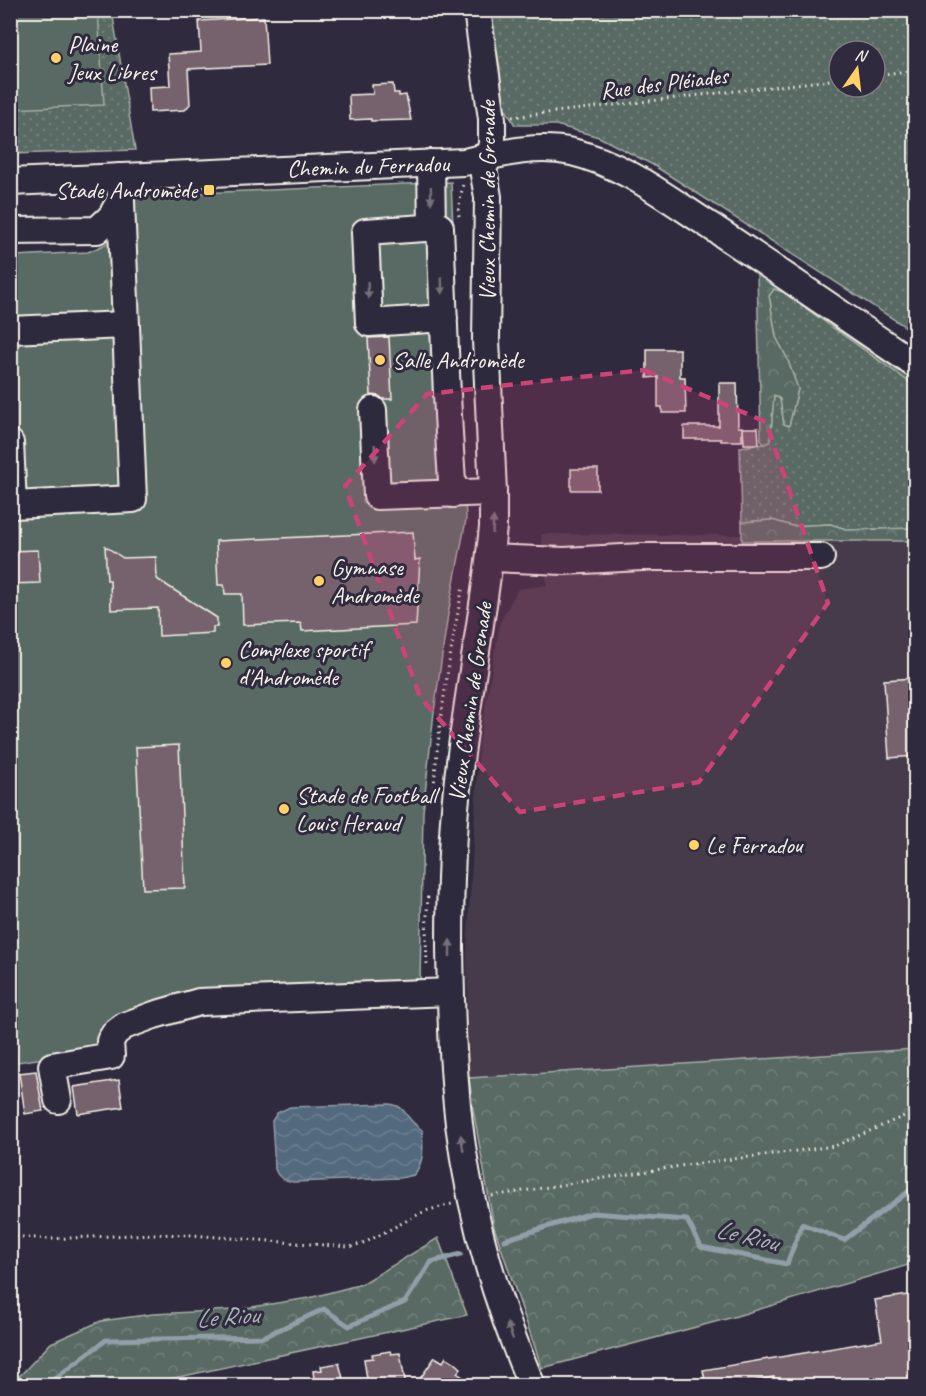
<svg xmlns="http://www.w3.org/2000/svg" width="926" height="1396" font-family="Caveat,sans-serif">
	<defs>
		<pattern id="grass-dots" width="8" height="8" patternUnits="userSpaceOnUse" patternTransform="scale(1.5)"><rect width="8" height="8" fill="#586b64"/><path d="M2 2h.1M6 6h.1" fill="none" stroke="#71817a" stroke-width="1.8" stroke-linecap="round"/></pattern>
		<pattern id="forest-crowns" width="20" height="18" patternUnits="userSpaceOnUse" patternTransform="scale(1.5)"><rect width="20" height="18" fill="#586b64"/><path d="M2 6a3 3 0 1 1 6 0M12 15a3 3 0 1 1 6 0" fill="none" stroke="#71817a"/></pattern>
		<pattern id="water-waves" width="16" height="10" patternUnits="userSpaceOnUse" patternTransform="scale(1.5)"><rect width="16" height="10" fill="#52697d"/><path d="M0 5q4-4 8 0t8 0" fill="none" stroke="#6c7f8f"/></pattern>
	</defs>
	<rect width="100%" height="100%" fill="#2f2a3d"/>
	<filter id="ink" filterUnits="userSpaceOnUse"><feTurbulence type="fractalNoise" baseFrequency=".0167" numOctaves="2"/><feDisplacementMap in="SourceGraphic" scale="12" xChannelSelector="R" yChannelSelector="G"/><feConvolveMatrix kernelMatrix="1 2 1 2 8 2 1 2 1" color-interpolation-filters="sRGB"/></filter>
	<g filter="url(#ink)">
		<polygon fill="#443b4b" points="541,534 915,536 915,1050 468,1080 467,947 479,744 500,622 518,589 547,585"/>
		<g fill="url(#grass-dots)" stroke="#a6aea6" stroke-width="1.5" fill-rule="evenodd">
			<polygon points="10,11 112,11 135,150 11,154"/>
			<path d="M487,11H915V333L653,165L599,137L556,125H515L501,102ZM839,51H875V87H839Z"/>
			<polygon points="774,289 783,292 915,386 915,528 849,530 830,524 792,526 772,520 742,522 740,447 764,444 770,442 774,395 780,399 784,424 789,426 798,389 787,358 776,337 769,296"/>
		</g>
		<g fill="url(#forest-crowns)" stroke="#a6aea6" stroke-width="1.5">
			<polygon points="760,272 915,373 915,386 783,292 774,289 769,296 776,337 787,358 798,389 789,426 784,424 780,399 774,395 770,442 764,444 761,440 757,273"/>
			<polygon points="772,520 792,526 830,524 849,530 915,528 915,541 742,541 742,522"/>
			<polygon points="915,1049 915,1263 730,1318 542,1368 494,1227 473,1109 469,1078"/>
			<polygon points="438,1238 467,1315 142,1385 11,1385 51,1343 101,1321 153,1314 233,1310 309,1298 362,1284"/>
		</g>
		<g fill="#586b64" stroke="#a6aea6" stroke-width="1.5">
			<polygon points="10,11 98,11 104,105 11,109"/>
			<polygon points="451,182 466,520 448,614 434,712 423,812 420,983 199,1010 142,1027 110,1048 11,1063 11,255 15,256 88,252 104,245 114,239 135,196"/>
		</g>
		<path fill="url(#water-waves)" stroke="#939fa8" stroke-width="1.5" d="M389,1104C401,1105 403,1110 410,1119C413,1123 418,1127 422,1130C423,1148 425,1160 414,1175L400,1178L293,1182C284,1180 278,1178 275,1169L272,1121L277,1113L290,1107Z"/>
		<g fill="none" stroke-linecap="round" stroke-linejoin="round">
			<g stroke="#939fa8" stroke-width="5">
				<polyline points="504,1240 592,1213 687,1220 701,1247 787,1264 802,1224 844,1240 916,1186"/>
				<polyline points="45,1386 106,1340 263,1337 324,1309 349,1326 405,1302 431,1262 461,1254"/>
			</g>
		</g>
		<g fill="#76626d" stroke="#f4f1e8" stroke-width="1.5">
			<polygon points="264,17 267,65 188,69 190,104 185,110 150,112 149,87 170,86 168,54 201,52 199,21"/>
			<polygon points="393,84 394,93 399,93 399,96 406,95 411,120 371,121 371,119 350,120 349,95 373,94 372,85"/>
			<polygon points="389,337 392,399 383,399 379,396 371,395 368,338"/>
			<polygon points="647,349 680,349 680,377 685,377 686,413 662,413 662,407 658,407 658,377 647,378"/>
			<polygon points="719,383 737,383 738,427 742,427 742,441 721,441 721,439 684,439 684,426 719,426"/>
			<polygon points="743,428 758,428 759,444 744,444"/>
			<rect x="571" y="469" width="27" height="21"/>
			<polygon points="413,532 415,560 420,559 416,625 302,631 301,623 243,625 242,594 225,594 224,585 218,585 216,541"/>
			<polygon points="105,546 123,558 156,557 157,579 217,618 217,627 213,627 213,633 159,636 158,608 111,610 110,580 107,580"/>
			<polygon points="38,550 40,583 10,584 10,551"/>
			<polygon points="915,678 915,756 889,758 884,680"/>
			<polygon points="179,745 185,888 143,889 136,747"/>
			<polygon points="36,1071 43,1111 25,1114 19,1073"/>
			<polygon points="119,1080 123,1107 78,1114 74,1087"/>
			<polygon points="915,1294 915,1386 776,1386 774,1377 729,1386 706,1386 703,1370 882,1340 875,1300"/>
			<polygon points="390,1351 391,1354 400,1353 406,1386 368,1386 364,1359 373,1358 372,1354"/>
			<polygon points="435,1357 443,1362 446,1357 454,1362 461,1368 457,1373 476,1386 415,1386"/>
			<polygon points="339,1363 345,1386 315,1386 313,1371 322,1370 321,1366"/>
		</g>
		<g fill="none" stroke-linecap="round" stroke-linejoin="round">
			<g stroke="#f4f1e8" stroke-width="30">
				<g id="minor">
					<path d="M477,10L492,119V144L489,156L483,169L488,197L486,340L493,492V527C484,614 466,701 457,788C451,841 450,894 450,947C451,1006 452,1065 459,1124C470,1214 496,1302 532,1386"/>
					<polyline points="431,163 432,228"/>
					<path d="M10,182L464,162C499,154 536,144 572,152C624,164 668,199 712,227C780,272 848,319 916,365"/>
					<polyline points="10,231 97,230 111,217 121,199"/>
					<path d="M444,318L369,323L365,232L440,227C444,316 446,405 453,494"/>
					<polyline points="10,330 125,325"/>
					<polyline points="373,410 377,496 493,492"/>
					<polyline points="10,443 13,505 133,499 120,177"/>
					<polyline points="490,558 564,561 642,557 821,557"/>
					<polyline points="58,1100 52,1066 111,1056 110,1041 115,1033 124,1026 154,1015 199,1002 450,992"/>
				</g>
			</g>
			<g stroke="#f4f1e8" stroke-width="3" stroke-dasharray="1.5 4.5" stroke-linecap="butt">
				<polyline points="875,75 916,70"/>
				<polyline points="512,117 839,79"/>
				<polyline points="459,216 458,211 463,184"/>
				<path d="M433,799C438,728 449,656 463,586"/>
				<polyline points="427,964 426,938 428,893"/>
				<polyline points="492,1196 686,1165 835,1146 916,1111"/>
				<polyline points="10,1236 50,1239 152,1234 191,1235 350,1247 366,1242 425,1211 452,1204"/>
			</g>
			<use href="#minor" stroke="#2f2a3d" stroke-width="26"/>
		</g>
		<defs><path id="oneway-solid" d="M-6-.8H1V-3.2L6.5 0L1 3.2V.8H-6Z" transform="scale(1.5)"/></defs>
		<g fill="#747079">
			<use href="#oneway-solid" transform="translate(431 195) rotate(89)"/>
			<use href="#oneway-solid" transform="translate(442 286) rotate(88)"/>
			<use href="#oneway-solid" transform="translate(368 290) rotate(87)"/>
			<use href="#oneway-solid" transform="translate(375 453) rotate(88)"/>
			<use href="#oneway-solid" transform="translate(493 525) rotate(-87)"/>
			<use href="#oneway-solid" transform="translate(450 948) rotate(-90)"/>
			<use href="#oneway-solid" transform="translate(462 1143) rotate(-100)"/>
			<use href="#oneway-solid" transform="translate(510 1331) rotate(-110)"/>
		</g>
	</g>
	<path fill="#cc4377" fill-opacity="0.2" stroke="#cc4377" stroke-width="4.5" stroke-dasharray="12 8" stroke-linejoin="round" d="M644,370L766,422L828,603L699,782L520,812L420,697L345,486L427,394Z"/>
	<g fill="#ffd166" stroke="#2f2a3d" stroke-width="2">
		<circle cx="56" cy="58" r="6"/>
		<rect x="203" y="184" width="12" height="12" rx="3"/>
		<circle cx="380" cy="360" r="6"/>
		<circle cx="319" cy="581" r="6"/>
		<circle cx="226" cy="663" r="6"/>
		<circle cx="284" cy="809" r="6"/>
		<circle cx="694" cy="845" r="6"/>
	</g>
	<g text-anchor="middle" stroke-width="6" stroke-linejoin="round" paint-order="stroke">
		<g font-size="24" fill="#f4f1e8" stroke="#2f2a3d" text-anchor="start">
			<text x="68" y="52">Plaine<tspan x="68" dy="28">Jeux Libres</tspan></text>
			<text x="197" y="198" text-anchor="end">Stade Andromède</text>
			<text x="392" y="368">Salle Andromède</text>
			<text x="331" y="575">Gymnase<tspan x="331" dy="28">Andromède</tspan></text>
			<text x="238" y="657">Complexe sportif<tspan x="238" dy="28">d'Andromède</tspan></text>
			<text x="296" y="803">Stade de Football<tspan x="296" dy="28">Louis Heraud</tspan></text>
			<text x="706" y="853">Le Ferradou</text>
		</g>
		<g font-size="24" fill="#f4f1e8" stroke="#2f2a3d">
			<text transform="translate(664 83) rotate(-7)" y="8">Rue des Pléiades</text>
			<text transform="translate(368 166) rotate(-2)" y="8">Chemin du Ferradou</text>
			<text transform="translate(487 201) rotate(-90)" y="8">Vieux Chemin de Grenade</text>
			<text transform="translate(470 702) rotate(-82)" y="8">Vieux Chemin de Grenade</text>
		</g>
		<g font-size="26" font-style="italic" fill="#abb4b8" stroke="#2f2a3d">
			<text transform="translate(747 1235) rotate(13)" y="9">Le Riou</text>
			<text transform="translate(227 1316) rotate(-4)" y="9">Le Riou</text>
		</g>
	</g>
	<rect width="926" height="1396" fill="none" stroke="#2f2a3d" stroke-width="36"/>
	<rect x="18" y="18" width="890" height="1360" fill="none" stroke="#f4f1e8" stroke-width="2" filter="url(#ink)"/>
	<g transform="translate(857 69) rotate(14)"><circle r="28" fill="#2f2a3d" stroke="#7e7a81" stroke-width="1.5"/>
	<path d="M0-4.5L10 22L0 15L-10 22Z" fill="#ffd166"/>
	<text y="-9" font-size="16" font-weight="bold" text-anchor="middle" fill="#f4f1e8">N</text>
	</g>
</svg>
